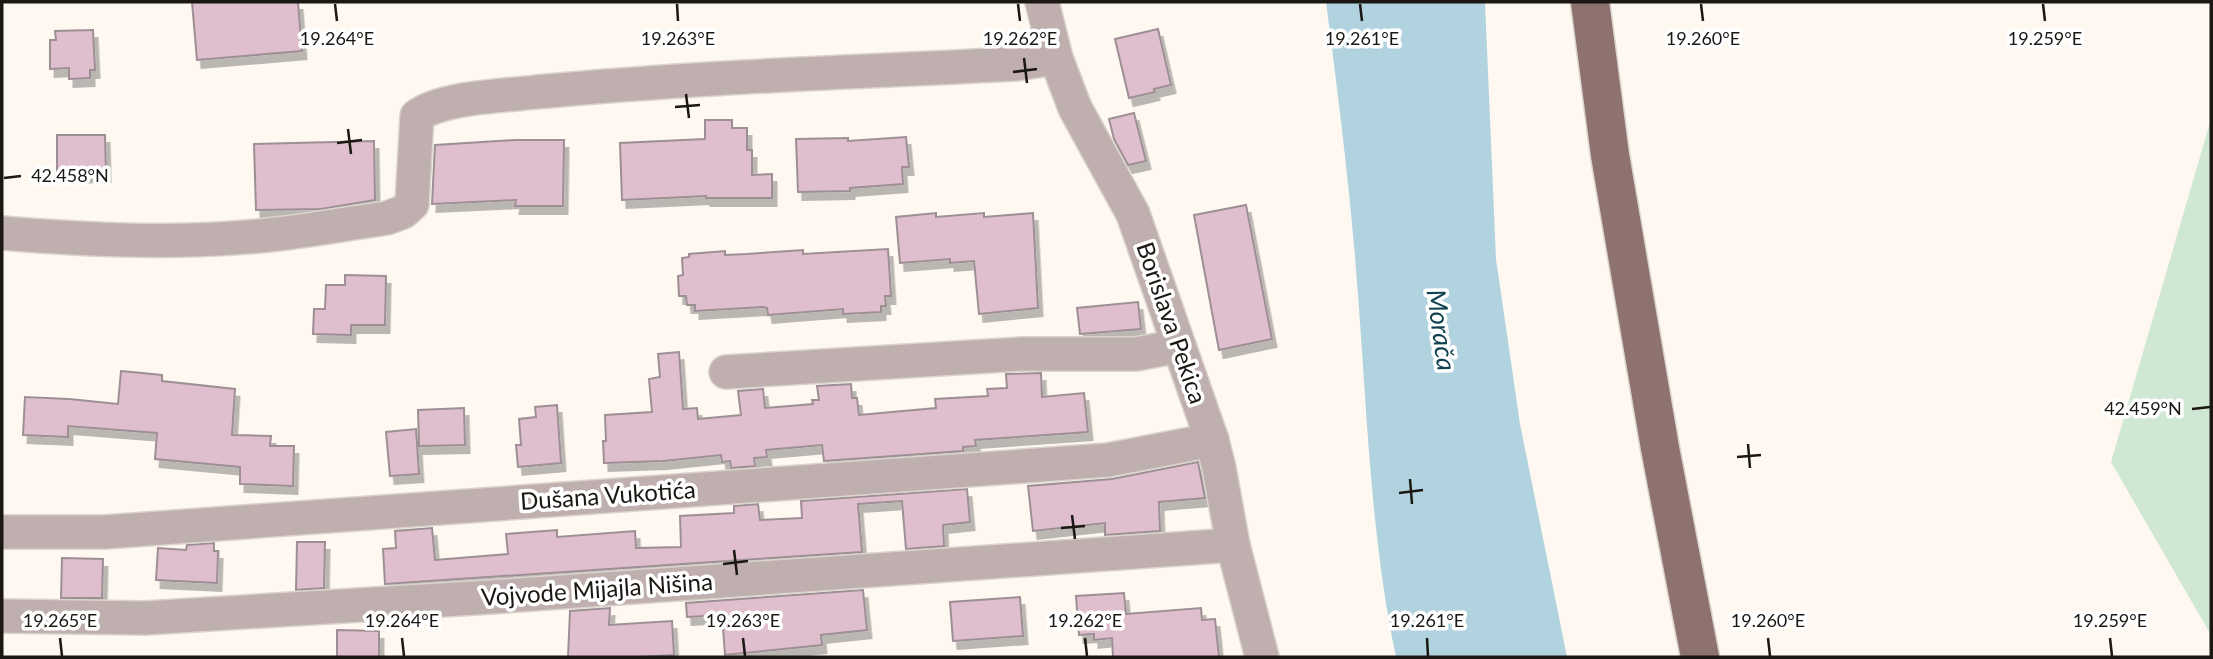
<svg xmlns="http://www.w3.org/2000/svg" width="2213" height="659" font-family="Lato,sans-serif">
	<defs>
		<filter id="shadow"><feDropShadow dx="4.5" dy="8" stdDeviation="0" flood-color="#0004"/></filter>
	</defs>
	<rect width="100%" height="100%" fill="#fef8f1"/>
	<polygon fill="#cfe7d3" points="2211,119 2211,635 2111,462"/>
	<path fill="#b1d3e0" d="M1326,2H1485L1496,259L1520,424L1567,657H1396C1370,534 1367,407 1357,282C1350,188 1338,95 1326,2Z"/>
	<g fill="#dfbfcd" stroke="#9e8f95" stroke-width="2" filter="url(#shadow)">
		<polygon points="192,2 298,2 302,51 197,60"/>
		<polygon points="1158,29 1171,85 1154,89 1155,92 1129,98 1115,39"/>
		<polygon points="93,30 95,70 90,70 90,78 69,79 69,68 50,69 50,40 56,40 55,31"/>
		<polygon points="1134,113 1146,161 1128,165 1114,139 1109,119"/>
		<polygon points="705,120 732,120 732,128 747,128 747,150 752,150 752,175 772,174 772,198 706,198 706,196 622,200 620,143 705,139"/>
		<polygon points="57,135 105,135 106,174 57,175"/>
		<polygon points="906,137 909,167 902,167 903,184 850,188 850,191 798,192 796,139 848,138 848,141"/>
		<polygon points="516,140 564,140 563,206 515,206 516,200 432,204 435,145"/>
		<polygon points="374,141 375,200 321,209 256,210 254,144"/>
		<polygon points="1246,205 1272,339 1219,350 1194,215"/>
		<polygon points="936,213 936,217 984,213 984,217 1033,213 1038,308 979,314 974,261 950,263 950,259 900,263 896,217"/>
		<polygon points="888,249 891,296 885,296 886,306 881,306 881,312 843,314 843,309 768,315 767,308 763,307 695,311 695,305 687,305 686,296 679,296 678,276 683,275 682,258 689,257 689,254 725,251 725,255 747,254 803,250 803,254"/>
		<polygon points="345,275 386,276 385,325 351,325 351,335 313,334 314,309 325,309 326,285 345,285"/>
		<polygon points="1138,302 1141,329 1080,334 1077,308"/>
		<polygon points="679,352 683,409 697,408 698,419 741,415 738,391 763,389 765,408 813,404 812,400 819,400 817,386 851,384 852,398 857,398 859,415 936,408 935,399 988,396 987,389 1007,388 1006,374 1041,373 1042,397 1084,393 1088,432 975,440 976,446 963,447 963,451 824,461 822,445 766,450 767,457 754,458 755,466 731,468 730,461 722,462 721,455 663,461 604,463 603,441 606,441 605,415 652,412 649,379 660,377 658,354"/>
		<polygon points="121,371 162,375 162,381 235,389 232,435 271,436 270,446 294,446 293,486 240,484 240,467 155,459 157,433 68,426 68,437 23,435 25,397 69,399 118,404"/>
		<polygon points="557,405 561,463 518,467 516,445 521,445 519,419 536,417 535,407"/>
		<polygon points="464,408 465,445 419,446 418,410"/>
		<polygon points="416,429 419,474 390,476 386,432"/>
		<polygon points="1198,462 1205,498 1159,502 1160,531 1105,535 1105,523 1033,531 1028,486 1112,479"/>
		<polygon points="967,489 970,522 943,525 944,546 906,549 902,501 858,504 862,552 385,584 383,549 396,548 395,531 432,528 435,560 508,554 506,534 557,530 557,537 635,531 636,548 681,547 680,516 734,513 734,506 758,504 760,520 802,518 801,501"/>
		<polygon points="297,542 325,542 324,588 296,590"/>
		<polygon points="214,543 214,551 218,551 217,583 156,580 158,548 186,550 187,545"/>
		<polygon points="62,558 103,559 102,598 61,598"/>
		<polygon points="863,590 867,630 821,635 822,645 725,655 722,615 687,617 686,603"/>
		<polygon points="1124,593 1126,614 1201,608 1202,620 1215,619 1219,657 1113,657 1112,638 1094,640 1094,634 1079,635 1076,596"/>
		<polygon points="1020,597 1023,636 953,641 950,602"/>
		<polygon points="610,608 609,625 672,621 674,655 639,657 568,657 570,611"/>
		<polygon points="337,630 379,631 379,657 337,657"/>
	</g>
	<g fill="none" stroke-linecap="round" stroke-linejoin="round">
		<g stroke="#dad4cd" stroke-width="36">
			<g id="minor">
				<polyline points="1042,2 1056,58 1075,108 1133,214 1212,440 1219,468 1233,545 1262,657"/>
				<path d="M2,233C87,240 174,244 259,236C302,232 344,224 387,218L403,212L412,204L417,116C442,97 504,96 536,92C695,77 856,72 1016,64L1056,58"/>
				<polyline points="726,372 1021,354 1136,354 1179,346"/>
				<polyline points="2,532 105,532 1108,460 1212,440"/>
				<polyline points="2,616 145,618 491,597 1233,545"/>
			</g>
		</g>
		<g stroke="#dad4cd" stroke-width="41">
			<polyline id="major" points="1590,2 1610,155 1660,448 1700,657"/>
		</g>
		<use href="#minor" stroke="#bfafae" stroke-width="33"/>
		<use href="#major" stroke="#8d726f" stroke-width="38"/>
	</g>
	<path fill="none" stroke="#1b1713" stroke-width="2.5" d="M335,4L337,21M677,4L678,21M1018,4L1020,21M1360,4L1362,21M1701,4L1703,21M2043,4L2045,21M1024,58L1027,83M1013,72L1037,69M686,94L689,118M675,107L700,105M348,129L351,154M337,143L362,140M4,178L21,176M2192,409L2210,407M1748,444L1750,468M1737,457L1761,455M1410,479L1412,504M1399,493L1423,490M1072,515L1075,539M1061,528L1085,526M734,550L737,575M723,564L748,561M60,638L62,656M402,638L404,656M743,638L745,656M1085,638L1087,656M1427,638L1428,656M1768,638L1770,656M2110,638L2112,656"/>
	<g text-anchor="middle" stroke-width="7" stroke-linejoin="round" paint-order="stroke">
		<g font-size="24" fill="#1b1713" stroke="#fff">
			<text transform="translate(1171 323) rotate(71)" y="8">Borislava Pekica</text>
			<text transform="translate(608 496) rotate(-4)" y="8">Dušana Vukotića</text>
			<text transform="translate(597 590) rotate(-4)" y="8">Vojvode Mijajla Nišina</text>
		</g>
		<g font-size="26" font-style="italic" fill="#104150" stroke="#fff">
			<text transform="translate(1441 330) rotate(82)" y="9">Morača</text>
		</g>
	</g>
	<g font-size="18" text-anchor="middle" fill="#1b1713" stroke="#fff" stroke-width="7" stroke-linejoin="round" paint-order="stroke">
		<text x="337" y="45">19.264°E</text>
		<text x="678" y="45">19.263°E</text>
		<text x="1020" y="45">19.262°E</text>
		<text x="1362" y="45">19.261°E</text>
		<text x="1703" y="45">19.260°E</text>
		<text x="2045" y="45">19.259°E</text>
		<text x="70" y="182">42.458°N</text>
		<text x="2143" y="415">42.459°N</text>
		<text x="60" y="627">19.265°E</text>
		<text x="402" y="627">19.264°E</text>
		<text x="743" y="627">19.263°E</text>
		<text x="1085" y="627">19.262°E</text>
		<text x="1427" y="627">19.261°E</text>
		<text x="1768" y="627">19.260°E</text>
		<text x="2110" y="627">19.259°E</text>
	</g>
	<rect width="2213" height="659" fill="none" stroke="#1b1713" stroke-width="7"/>
</svg>
